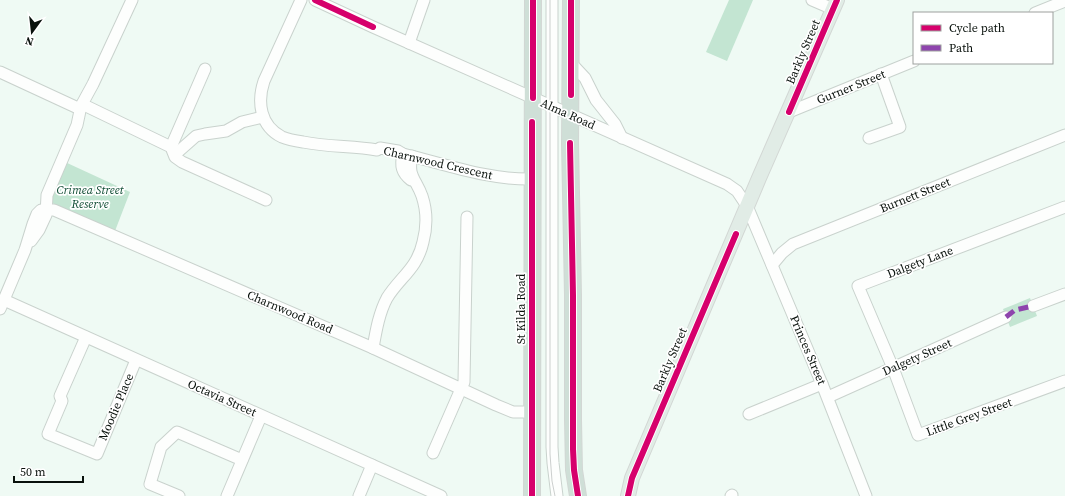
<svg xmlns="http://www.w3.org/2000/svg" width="1065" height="496" font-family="'Source Serif 4',serif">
	<rect width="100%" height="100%" fill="#effaf4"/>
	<g fill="#c3e5d2">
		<polygon points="729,0 753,0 727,61 706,52"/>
		<polygon points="65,162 130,192 115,231 52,203 51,200"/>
		<polygon points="1030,298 1037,316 1010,327 1003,309"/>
	</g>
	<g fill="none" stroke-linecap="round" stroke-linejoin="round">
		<g stroke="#c9d2cd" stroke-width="13">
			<g id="minor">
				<path d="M301,0L264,81C257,102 260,126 282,137C289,140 296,141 303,142C328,147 353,146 377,150L380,148L398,151L403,154C445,164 488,180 532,179"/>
				<polyline points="315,0 373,27 727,184 737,191 747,206 822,384 866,496"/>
				<polyline points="552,0 552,447 553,463 557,496"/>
				<polyline points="812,0 833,9"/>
				<polyline points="1035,13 1065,1"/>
				<polyline points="409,43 424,0"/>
				<polyline points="571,63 585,78 596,100 615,124 622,138"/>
				<polyline points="0,72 80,109"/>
				<polyline points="86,106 171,147 175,157 182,162 266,200"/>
				<polyline points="789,112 914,61"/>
				<polyline points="869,138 900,127 881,74"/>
				<polyline points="171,147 205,69"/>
				<polyline points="179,151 196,136 205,134 226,131 242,122 263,117"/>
				<path d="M403,154C400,166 402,173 411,180"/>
				<polyline points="1065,207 858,286 893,368 918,435 1065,381"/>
				<polyline points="31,241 39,230 46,215 47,195 77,125 81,106 93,84 132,0"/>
				<polyline points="772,265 782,253 793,244 1065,135"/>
				<polyline points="4,300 441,496"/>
				<polyline points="1033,306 1065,294"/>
				<polyline points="0,309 25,250 33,224 37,214 41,210 54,210 373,348 496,405 513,412 532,412"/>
				<polyline points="86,337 60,396 62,401 48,434 97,454 136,360"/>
				<path d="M373,348C376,331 379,313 387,298C400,277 417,269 423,242C427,227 427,211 422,196C416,179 407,176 412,156"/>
				<polyline points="828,397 1006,317"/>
				<polyline points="749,414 822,384"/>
				<polyline points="433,453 464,382 467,217"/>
				<polyline points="179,496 150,484 161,447 177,432 242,460"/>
				<polyline points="227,496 261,416"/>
				<polyline points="359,496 372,465"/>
				<polyline points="731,496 732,495"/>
			</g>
		</g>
		<g stroke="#d2d7d4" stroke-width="16">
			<polyline id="major" points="628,496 632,478 759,178 837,0"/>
		</g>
		<g stroke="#d2d7d4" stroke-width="18">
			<g id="highway">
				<polyline points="571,0 570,143 573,295 573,420 574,470 578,496"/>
				<polyline points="532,496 533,0"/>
			</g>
		</g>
		<use href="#minor" stroke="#fdfefd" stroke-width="11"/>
		<use href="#major" stroke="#e1ece6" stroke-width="14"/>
		<use href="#highway" stroke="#cfdfd7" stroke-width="16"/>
		<polyline stroke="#cccfce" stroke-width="1" points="550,0 550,454 552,481 555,496"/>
		<polyline stroke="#8e44ad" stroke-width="5" stroke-dasharray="10 5" stroke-linecap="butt" points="1006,317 1015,310 1033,306"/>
		<g stroke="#fff" stroke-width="8">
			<g id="cycleway">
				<polyline points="315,0 373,27"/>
				<polyline points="571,0 571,95"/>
				<polyline points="533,98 533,0"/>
				<polyline points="789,112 837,0"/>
				<polyline points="570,143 573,295 573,449 574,470 578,496"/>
				<polyline points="532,496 532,122"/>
				<polyline points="628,496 632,478 736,234"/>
			</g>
		</g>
		<use href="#cycleway" stroke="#d6006c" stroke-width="6"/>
	</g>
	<g text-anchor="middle" stroke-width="3.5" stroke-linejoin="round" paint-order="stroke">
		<g font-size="12" fill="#09110c" stroke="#fff">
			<text transform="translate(803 52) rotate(-67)" y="4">Barkly Street</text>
			<text transform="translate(851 87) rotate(-22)" y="4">Gurner Street</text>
			<text transform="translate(568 114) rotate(24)" y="4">Alma Road</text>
			<text transform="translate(438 163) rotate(13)" y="4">Charnwood Crescent</text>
			<text transform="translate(915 195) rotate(-22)" y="4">Burnett Street</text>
			<text transform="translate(920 262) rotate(-21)" y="4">Dalgety Lane</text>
			<text transform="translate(521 309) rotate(-90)" y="4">St Kilda Road</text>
			<text transform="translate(290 312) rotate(23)" y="4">Charnwood Road</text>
			<text transform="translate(808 350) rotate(67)" y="4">Princes Street</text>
			<text transform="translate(917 357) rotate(-24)" y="4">Dalgety Street</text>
			<text transform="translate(670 360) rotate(-67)" y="4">Barkly Street</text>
			<text transform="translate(222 398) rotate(24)" y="4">Octavia Street</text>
			<text transform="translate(116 407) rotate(-67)" y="4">Moodie Place</text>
			<text transform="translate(969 417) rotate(-20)" y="4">Little Grey Street</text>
		</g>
		<g font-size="12" font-style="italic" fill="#0c4a31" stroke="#fff">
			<text x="90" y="194">Crimea Street<tspan x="90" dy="14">Reserve</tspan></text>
		</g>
	</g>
	<rect x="913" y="12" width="140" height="52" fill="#ffffff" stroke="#9da09e"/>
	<rect x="921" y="25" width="20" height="6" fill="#d6006c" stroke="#9da09e"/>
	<text x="949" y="32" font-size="12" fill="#09110c">Cycle path</text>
	<rect x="921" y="45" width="20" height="6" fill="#8e44ad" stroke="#9da09e"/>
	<text x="949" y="52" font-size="12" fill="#09110c">Path</text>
	<g transform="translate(32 32) rotate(195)" stroke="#ffffff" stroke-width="3" paint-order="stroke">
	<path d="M0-3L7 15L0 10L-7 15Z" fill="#09110c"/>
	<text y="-6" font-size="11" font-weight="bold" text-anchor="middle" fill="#09110c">N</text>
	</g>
	<path d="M14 476v6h69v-6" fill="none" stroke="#09110c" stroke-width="2"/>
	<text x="20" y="476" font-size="12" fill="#09110c" stroke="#ffffff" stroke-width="3" paint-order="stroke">50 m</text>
</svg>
